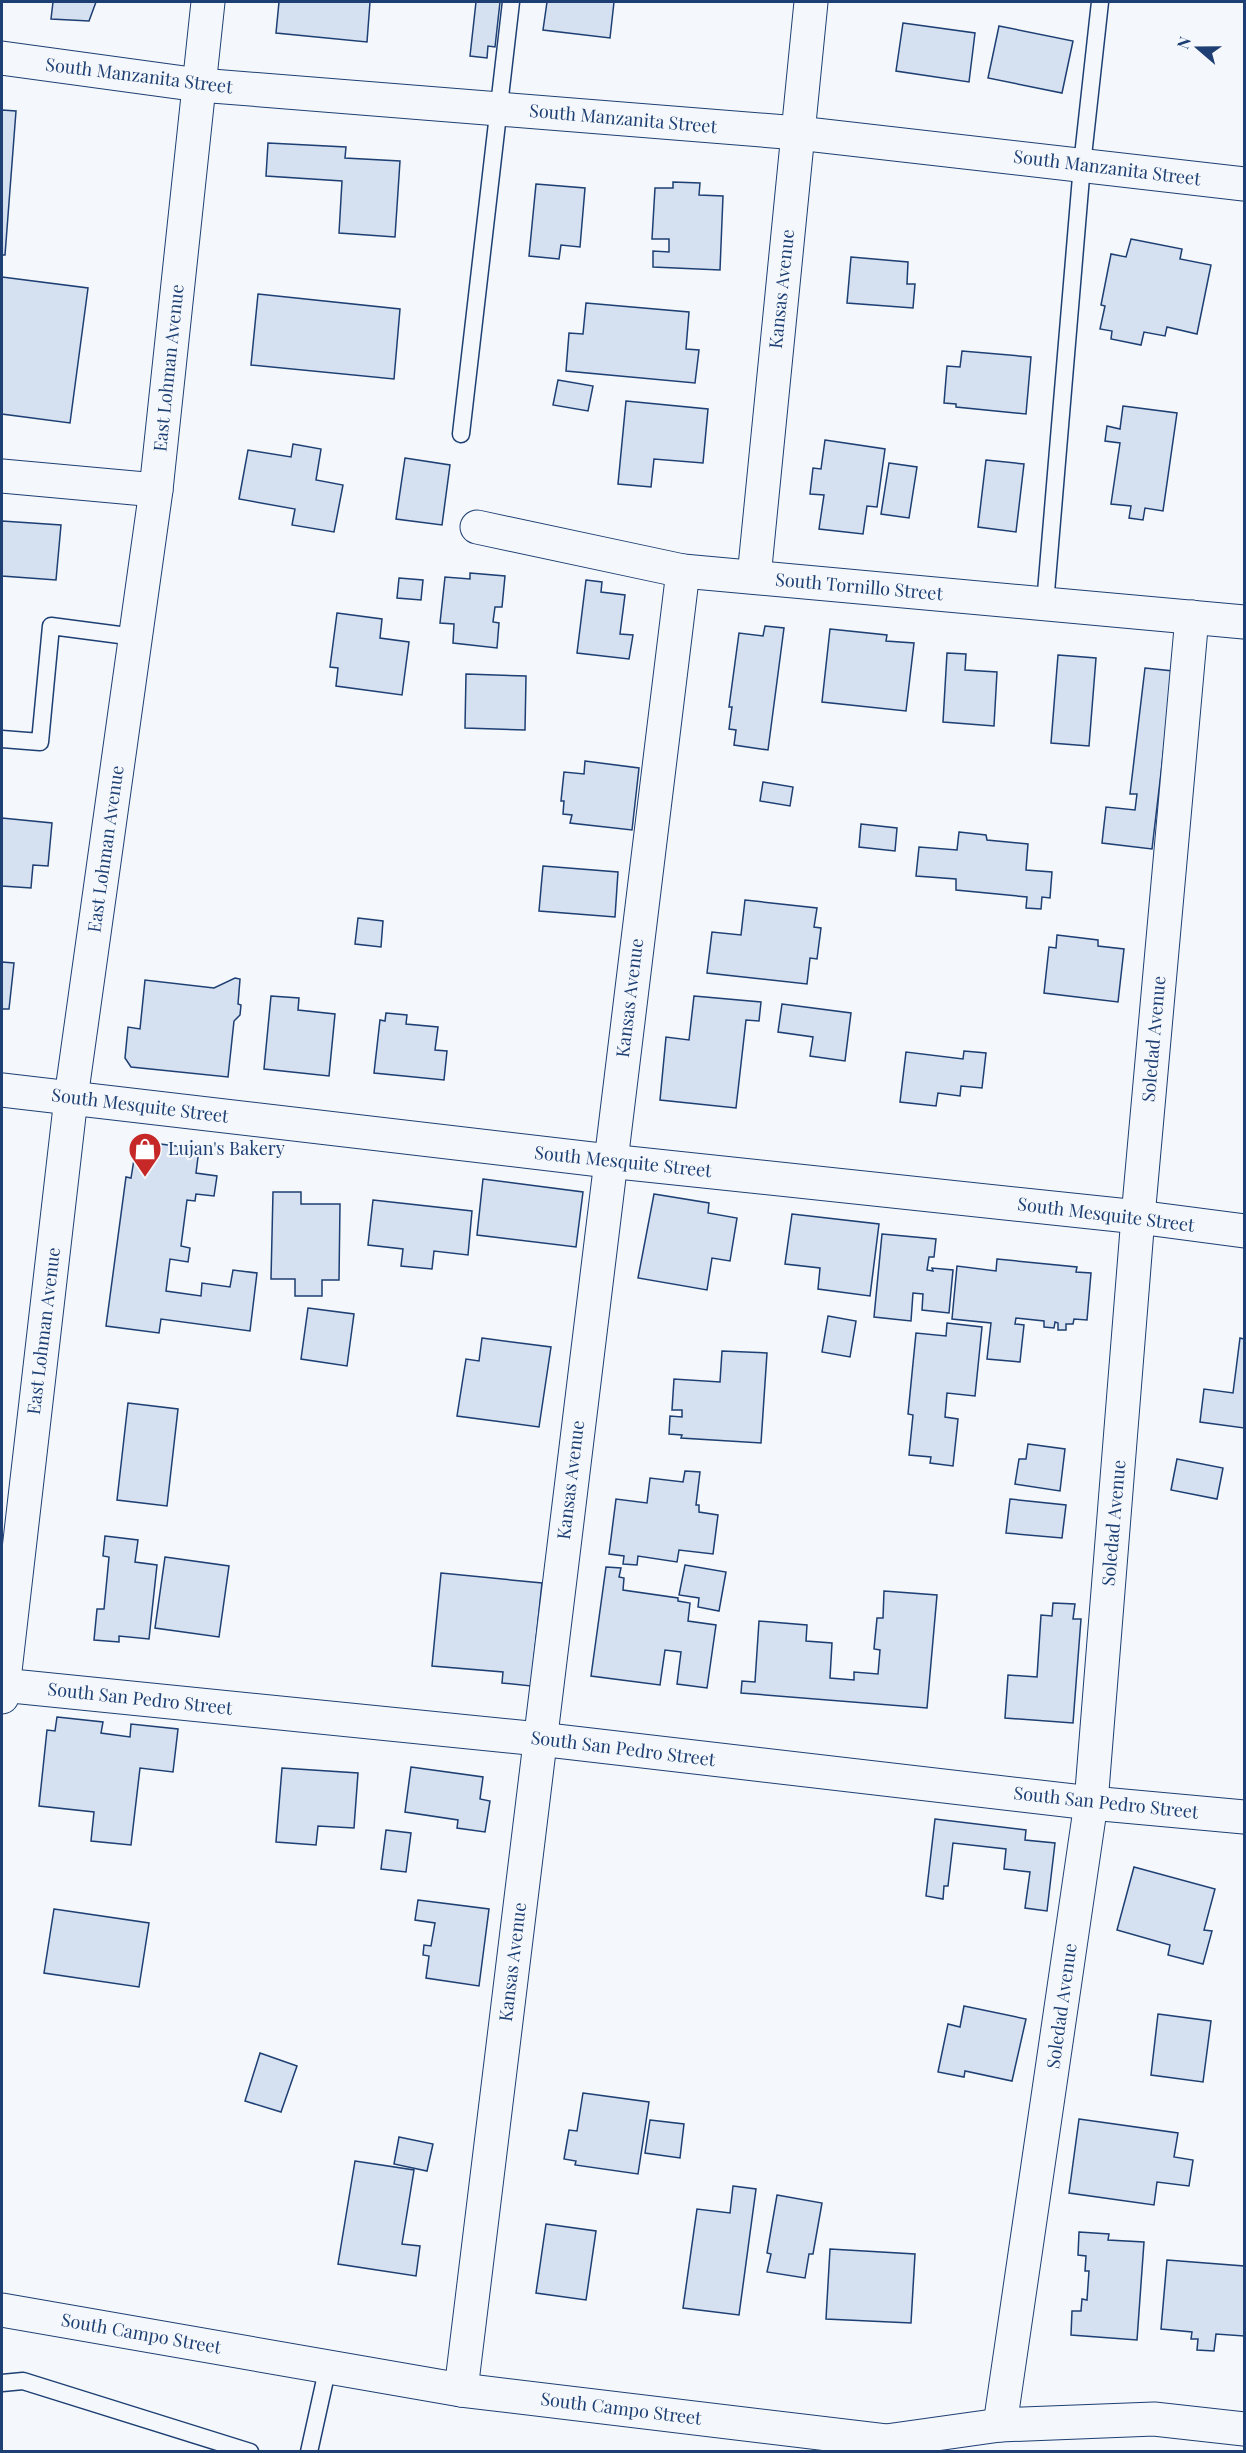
<svg xmlns="http://www.w3.org/2000/svg" width="1246" height="2453" font-family="'Playfair Display',serif">
	<rect width="100%" height="100%" fill="#f4f7fb"/>
	<g fill="#d5e0f0" stroke="#1d3f73" stroke-width="1.5">
		<polygon points="53,2 96,2 89,21 51,19"/>
		<polygon points="279,2 370,2 367,42 276,33"/>
		<polygon points="476,2 500,2 495,47 488,46 487,58 470,56"/>
		<polygon points="547,2 614,2 610,38 543,30"/>
		<polygon points="903,23 975,33 969,82 896,71"/>
		<polygon points="999,26 1073,41 1062,93 988,78"/>
		<polygon points="2,110 16,111 5,255 2,255"/>
		<polygon points="268,143 346,147 345,158 400,161 395,237 339,233 342,181 266,176"/>
		<polygon points="673,182 700,183 699,195 723,196 720,270 653,267 653,251 669,252 669,239 652,239 655,188 673,188"/>
		<polygon points="536,184 585,188 580,247 561,245 559,259 529,256"/>
		<polygon points="1131,239 1182,249 1180,259 1211,265 1197,334 1167,327 1165,336 1144,332 1141,345 1111,339 1112,331 1100,329 1105,306 1101,305 1111,254 1126,257"/>
		<polygon points="851,257 908,262 907,284 915,284 913,308 847,303"/>
		<polygon points="2,277 88,288 70,423 2,414"/>
		<polygon points="258,294 400,309 394,379 251,365"/>
		<polygon points="586,303 689,312 686,349 699,350 695,383 566,371 569,333 583,334"/>
		<polygon points="962,351 1031,357 1026,414 956,407 956,404 944,403 947,366 960,367"/>
		<polygon points="558,380 593,386 588,411 553,405"/>
		<polygon points="626,401 708,409 703,463 654,459 651,487 618,484"/>
		<polygon points="1123,406 1177,413 1163,511 1145,508 1143,520 1129,518 1131,506 1111,504 1120,443 1105,441 1107,426 1120,429"/>
		<polygon points="825,440 885,449 877,507 867,506 863,534 819,529 824,495 810,494 813,468 821,469"/>
		<polygon points="293,444 321,449 316,480 343,485 334,532 292,525 295,509 239,499 248,450 291,457"/>
		<polygon points="405,458 450,465 442,525 396,519"/>
		<polygon points="986,460 1024,464 1016,532 978,527"/>
		<polygon points="889,463 917,467 909,518 881,514"/>
		<polygon points="2,521 61,525 56,580 2,576"/>
		<polygon points="470,573 505,576 502,607 495,607 493,622 499,623 497,648 453,643 454,624 440,623 445,577 470,579"/>
		<polygon points="399,578 423,580 421,600 397,598"/>
		<polygon points="586,580 602,582 601,592 625,595 620,634 633,635 629,659 577,653"/>
		<polygon points="337,613 382,619 380,638 409,642 402,695 336,686 338,668 330,667"/>
		<polygon points="765,626 784,628 768,750 734,745 736,730 729,729 732,707 729,707 739,633 763,636"/>
		<polygon points="830,629 887,635 886,641 914,643 906,711 822,702"/>
		<polygon points="947,653 966,654 965,670 997,672 994,726 943,722"/>
		<polygon points="1058,655 1096,658 1089,746 1051,743"/>
		<polygon points="1145,668 1173,671 1152,849 1102,843 1106,807 1135,810 1137,794 1130,794"/>
		<polygon points="466,674 526,676 525,730 465,728"/>
		<polygon points="585,761 639,768 632,830 570,823 572,815 563,814 564,801 561,801 564,772 584,774"/>
		<polygon points="763,782 793,787 790,806 760,801"/>
		<polygon points="2,818 52,823 48,866 33,865 31,888 2,886"/>
		<polygon points="861,824 897,828 895,851 859,847"/>
		<polygon points="959,832 986,835 987,840 1028,844 1026,870 1052,872 1050,898 1042,897 1041,909 1026,908 1027,897 956,890 956,879 916,876 919,847 957,850"/>
		<polygon points="543,866 618,872 615,917 539,911"/>
		<polygon points="745,900 817,908 814,927 821,928 817,959 810,958 807,984 707,973 712,932 741,935"/>
		<polygon points="358,918 383,921 381,947 355,944"/>
		<polygon points="1057,935 1098,940 1098,946 1124,949 1118,1002 1044,993 1049,947 1056,948"/>
		<polygon points="2,962 14,963 9,1009 2,1009"/>
		<polygon points="235,978 240,979 238,1004 241,1005 240,1015 234,1021 228,1077 131,1067 125,1058 128,1027 140,1029 145,980 214,988"/>
		<polygon points="271,996 299,998 298,1010 335,1014 329,1076 264,1069"/>
		<polygon points="694,996 761,1002 759,1021 746,1020 736,1108 660,1100 666,1037 689,1040"/>
		<polygon points="782,1004 851,1013 845,1061 810,1056 813,1037 778,1032"/>
		<polygon points="386,1013 407,1015 406,1024 438,1027 435,1050 447,1051 444,1080 374,1073 380,1020 385,1021"/>
		<polygon points="964,1051 986,1053 982,1088 961,1086 960,1096 938,1093 936,1106 900,1102 906,1052 963,1059"/>
		<polygon points="137,1141 199,1149 196,1173 217,1176 214,1196 196,1194 195,1201 187,1200 181,1246 190,1248 188,1262 170,1259 166,1291 201,1296 202,1283 230,1287 233,1270 257,1273 250,1331 161,1319 159,1333 106,1326 126,1177 131,1178"/>
		<polygon points="483,1179 583,1192 576,1247 477,1235"/>
		<polygon points="273,1192 301,1192 301,1204 340,1204 339,1280 322,1280 322,1296 295,1296 295,1279 271,1279"/>
		<polygon points="654,1194 709,1203 708,1213 737,1218 730,1261 712,1258 707,1290 638,1278"/>
		<polygon points="373,1200 472,1211 468,1255 434,1251 432,1269 401,1266 403,1249 368,1245"/>
		<polygon points="792,1214 879,1224 870,1296 818,1289 820,1268 785,1264"/>
		<polygon points="882,1234 936,1239 934,1257 929,1257 927,1270 933,1271 932,1268 953,1270 949,1313 922,1310 923,1294 913,1293 911,1321 874,1317"/>
		<polygon points="997,1259 1077,1267 1076,1272 1091,1273 1087,1320 1074,1319 1073,1324 1066,1324 1066,1330 1058,1330 1058,1323 1055,1322 1054,1328 1044,1327 1044,1321 1016,1318 1015,1324 1024,1325 1020,1362 987,1359 991,1323 952,1319 957,1266 996,1271"/>
		<polygon points="308,1308 354,1314 347,1366 301,1359"/>
		<polygon points="828,1316 856,1321 850,1357 822,1352"/>
		<polygon points="947,1323 982,1327 975,1396 947,1393 945,1417 958,1419 953,1466 930,1463 931,1457 909,1455 913,1415 908,1414 916,1333 946,1336"/>
		<polygon points="482,1338 551,1347 539,1427 457,1416 466,1359 479,1361"/>
		<polygon points="1240,1338 1244,1339 1244,1428 1200,1422 1204,1389 1233,1393"/>
		<polygon points="722,1351 767,1353 761,1443 681,1438 682,1435 669,1434 670,1416 682,1417 682,1410 672,1410 674,1379 720,1382"/>
		<polygon points="128,1403 178,1409 167,1506 117,1500"/>
		<polygon points="1028,1444 1065,1449 1060,1491 1015,1484 1019,1459 1026,1459"/>
		<polygon points="1177,1459 1223,1468 1217,1499 1171,1490"/>
		<polygon points="685,1471 700,1472 696,1505 699,1505 699,1512 718,1515 713,1554 679,1550 677,1562 638,1556 637,1565 623,1564 624,1556 609,1554 616,1499 647,1503 650,1478 683,1482"/>
		<polygon points="1010,1499 1066,1505 1062,1538 1006,1533"/>
		<polygon points="105,1536 138,1540 135,1562 157,1565 149,1639 119,1636 119,1642 94,1640 97,1609 104,1609 109,1557 103,1556"/>
		<polygon points="165,1557 229,1566 219,1637 155,1628"/>
		<polygon points="685,1565 726,1572 719,1611 698,1607 699,1598 679,1595"/>
		<polygon points="606,1567 621,1568 619,1577 624,1578 623,1590 678,1598 678,1601 690,1603 688,1621 716,1625 707,1688 677,1684 681,1652 665,1650 660,1685 591,1676"/>
		<polygon points="441,1573 542,1583 531,1686 502,1683 503,1672 432,1666"/>
		<polygon points="884,1591 937,1595 927,1708 741,1693 742,1681 755,1682 759,1621 807,1625 806,1641 832,1643 830,1678 854,1680 854,1672 878,1674 880,1650 874,1649 877,1618 883,1618"/>
		<polygon points="1053,1603 1075,1604 1073,1619 1081,1619 1073,1723 1005,1718 1008,1675 1037,1677 1041,1615 1052,1616"/>
		<polygon points="57,1717 103,1722 101,1733 130,1737 131,1724 178,1729 173,1772 140,1768 131,1845 91,1841 94,1812 39,1806 47,1730 55,1731"/>
		<polygon points="411,1767 483,1777 480,1799 490,1801 485,1832 457,1828 458,1820 405,1812"/>
		<polygon points="282,1768 358,1773 354,1828 318,1826 316,1845 276,1842"/>
		<polygon points="935,1819 1026,1830 1025,1840 1055,1843 1047,1911 1025,1908 1030,1872 1004,1869 1006,1849 953,1843 948,1886 944,1886 943,1899 926,1896"/>
		<polygon points="386,1830 411,1833 406,1872 381,1869"/>
		<polygon points="1134,1867 1215,1889 1204,1930 1212,1931 1203,1964 1168,1955 1170,1945 1117,1930"/>
		<polygon points="418,1900 489,1909 479,1986 426,1978 429,1956 423,1955 424,1945 431,1946 435,1923 415,1920"/>
		<polygon points="54,1909 149,1923 139,1987 44,1973"/>
		<polygon points="964,2006 1026,2019 1012,2081 965,2071 964,2077 938,2072 948,2024 960,2027"/>
		<polygon points="1158,2014 1211,2021 1203,2082 1151,2075"/>
		<polygon points="260,2053 297,2066 281,2112 245,2101"/>
		<polygon points="583,2093 649,2102 638,2174 575,2165 576,2161 564,2159 569,2130 577,2131"/>
		<polygon points="1079,2119 1178,2133 1174,2157 1193,2160 1189,2186 1157,2182 1154,2205 1069,2193"/>
		<polygon points="650,2120 684,2124 680,2158 645,2153"/>
		<polygon points="399,2137 433,2144 427,2171 394,2164"/>
		<polygon points="355,2161 414,2170 402,2244 420,2246 416,2276 338,2264"/>
		<polygon points="733,2186 756,2189 739,2315 683,2308 697,2209 730,2213"/>
		<polygon points="777,2195 822,2203 813,2254 809,2254 805,2278 767,2272 771,2254 767,2253"/>
		<polygon points="546,2224 596,2231 586,2300 536,2293"/>
		<polygon points="1079,2232 1109,2234 1108,2240 1144,2242 1137,2340 1071,2335 1072,2311 1081,2311 1082,2299 1087,2300 1089,2271 1085,2271 1086,2256 1078,2255"/>
		<polygon points="830,2249 915,2254 911,2323 826,2319"/>
		<polygon points="1167,2260 1244,2266 1244,2336 1216,2334 1214,2351 1197,2350 1198,2339 1191,2339 1192,2332 1161,2329"/>
	</g>
	<g fill="none" stroke-linecap="round" stroke-linejoin="round">
		<g stroke="#1d3f73" stroke-width="19">
			<g id="service">
				<polyline points="461,434 511,2"/>
				<polyline points="1045,604 1082,165 1100,2"/>
				<polyline points="2,739 40,742 51,626 135,637"/>
				<polyline points="2,2383 23,2381 250,2452"/>
				<polyline points="309,2452 328,2366"/>
			</g>
		</g>
		<g stroke="#1d3f73" stroke-width="35">
			<g id="minor">
				<polyline points="2,58 199,85 798,133 1244,184"/>
				<polyline points="2,476 156,490"/>
				<polyline points="477,527 683,571 1244,622"/>
				<polyline points="754,577 811,2"/>
				<polyline points="2,1685 539,1739 1091,1803 1244,1817"/>
				<polyline points="461,2390 683,571"/>
				<polyline points="1000,2425 1091,1803 1138,1217 1192,617"/>
			</g>
		</g>
		<g stroke="#1d3f73" stroke-width="35">
			<g id="tertiary">
				<polyline points="2,1090 609,1161 1138,1217 1244,1231"/>
				<polyline points="2,2310 461,2390 886,2441 1000,2425 1154,2419 1244,2429"/>
			</g>
		</g>
		<g stroke="#1d3f73" stroke-width="35">
			<polyline id="secondary" points="2,1697 71,1098 156,490 208,2"/>
		</g>
		<use href="#service" stroke="#f4f7fb" stroke-width="16"/>
		<use href="#minor" stroke="#f4f7fb" stroke-width="33"/>
		<use href="#tertiary" stroke="#f4f7fb" stroke-width="33"/>
		<use href="#secondary" stroke="#f4f7fb" stroke-width="33"/>
	</g>
	<defs>
		<g id="shop-pin" transform="scale(1.725)"><path d="M0 17L-7.5 6A9.5 9.5 0 1 1 7.5 6Z" fill="#c62828" stroke="#f4f7fb"/><path d="M-5-2.5h2.3a2.7 3.5 0 0 1 5.4 0H5L5.5 6h-11ZM-1.5-2.5h3a1.5 2.3 0 0 0-3 0Z" fill="#fff"/></g>
	</defs>
	<g fill-rule="evenodd">
		<use href="#shop-pin" x="145" y="1149"/>
	</g>
	<g text-anchor="middle" stroke-width="4.5" stroke-linejoin="round" paint-order="stroke">
		<g font-size="18" fill="#1d3f73" stroke="#f4f7fb">
			<text transform="translate(139 76) rotate(7)" y="6">South Manzanita Street</text>
			<text transform="translate(623 119) rotate(5)" y="6">South Manzanita Street</text>
			<text transform="translate(1107 168) rotate(7)" y="6">South Manzanita Street</text>
			<text transform="translate(782 289) rotate(-84)" y="6">Kansas Avenue</text>
			<text transform="translate(169 368) rotate(-84)" y="6">East Lohman Avenue</text>
			<text transform="translate(859 587) rotate(5)" y="6">South Tornillo Street</text>
			<text transform="translate(106 849) rotate(-82)" y="6">East Lohman Avenue</text>
			<text transform="translate(630 998) rotate(-83)" y="6">Kansas Avenue</text>
			<text transform="translate(1154 1039) rotate(-85)" y="6">Soledad Avenue</text>
			<text transform="translate(140 1106) rotate(7)" y="6">South Mesquite Street</text>
			<text transform="translate(623 1162) rotate(6)" y="6">South Mesquite Street</text>
			<text transform="translate(1106 1215) rotate(7)" y="6">South Mesquite Street</text>
			<text transform="translate(44 1331) rotate(-83)" y="6">East Lohman Avenue</text>
			<text transform="translate(571 1480) rotate(-83)" y="6">Kansas Avenue</text>
			<text transform="translate(1114 1523) rotate(-85)" y="6">Soledad Avenue</text>
			<text transform="translate(140 1699) rotate(6)" y="6">South San Pedro Street</text>
			<text transform="translate(623 1749) rotate(7)" y="6">South San Pedro Street</text>
			<text transform="translate(1106 1803) rotate(6)" y="6">South San Pedro Street</text>
			<text transform="translate(513 1962) rotate(-83)" y="6">Kansas Avenue</text>
			<text transform="translate(1062 2006) rotate(-82)" y="6">Soledad Avenue</text>
			<text transform="translate(141 2334) rotate(10)" y="6">South Campo Street</text>
			<text transform="translate(621 2409) rotate(7)" y="6">South Campo Street</text>
		</g>
		<g font-size="18" fill="#1d3f73" stroke="#f4f7fb" text-anchor="start">
			<text x="168" y="1155">Lujan's Bakery</text>
		</g>
	</g>
	<rect width="1246" height="2453" fill="none" stroke="#1d3f73" stroke-width="6"/>
	<g transform="translate(1198 48) rotate(290)" stroke="#f4f7fb" stroke-width="4.5" paint-order="stroke">
	<path d="M0-4.5L10 22L0 15L-10 22Z" fill="#1d3f73"/>
	<text y="-9" font-size="16" font-weight="bold" text-anchor="middle" fill="#1d3f73">N</text>
	</g>
</svg>
